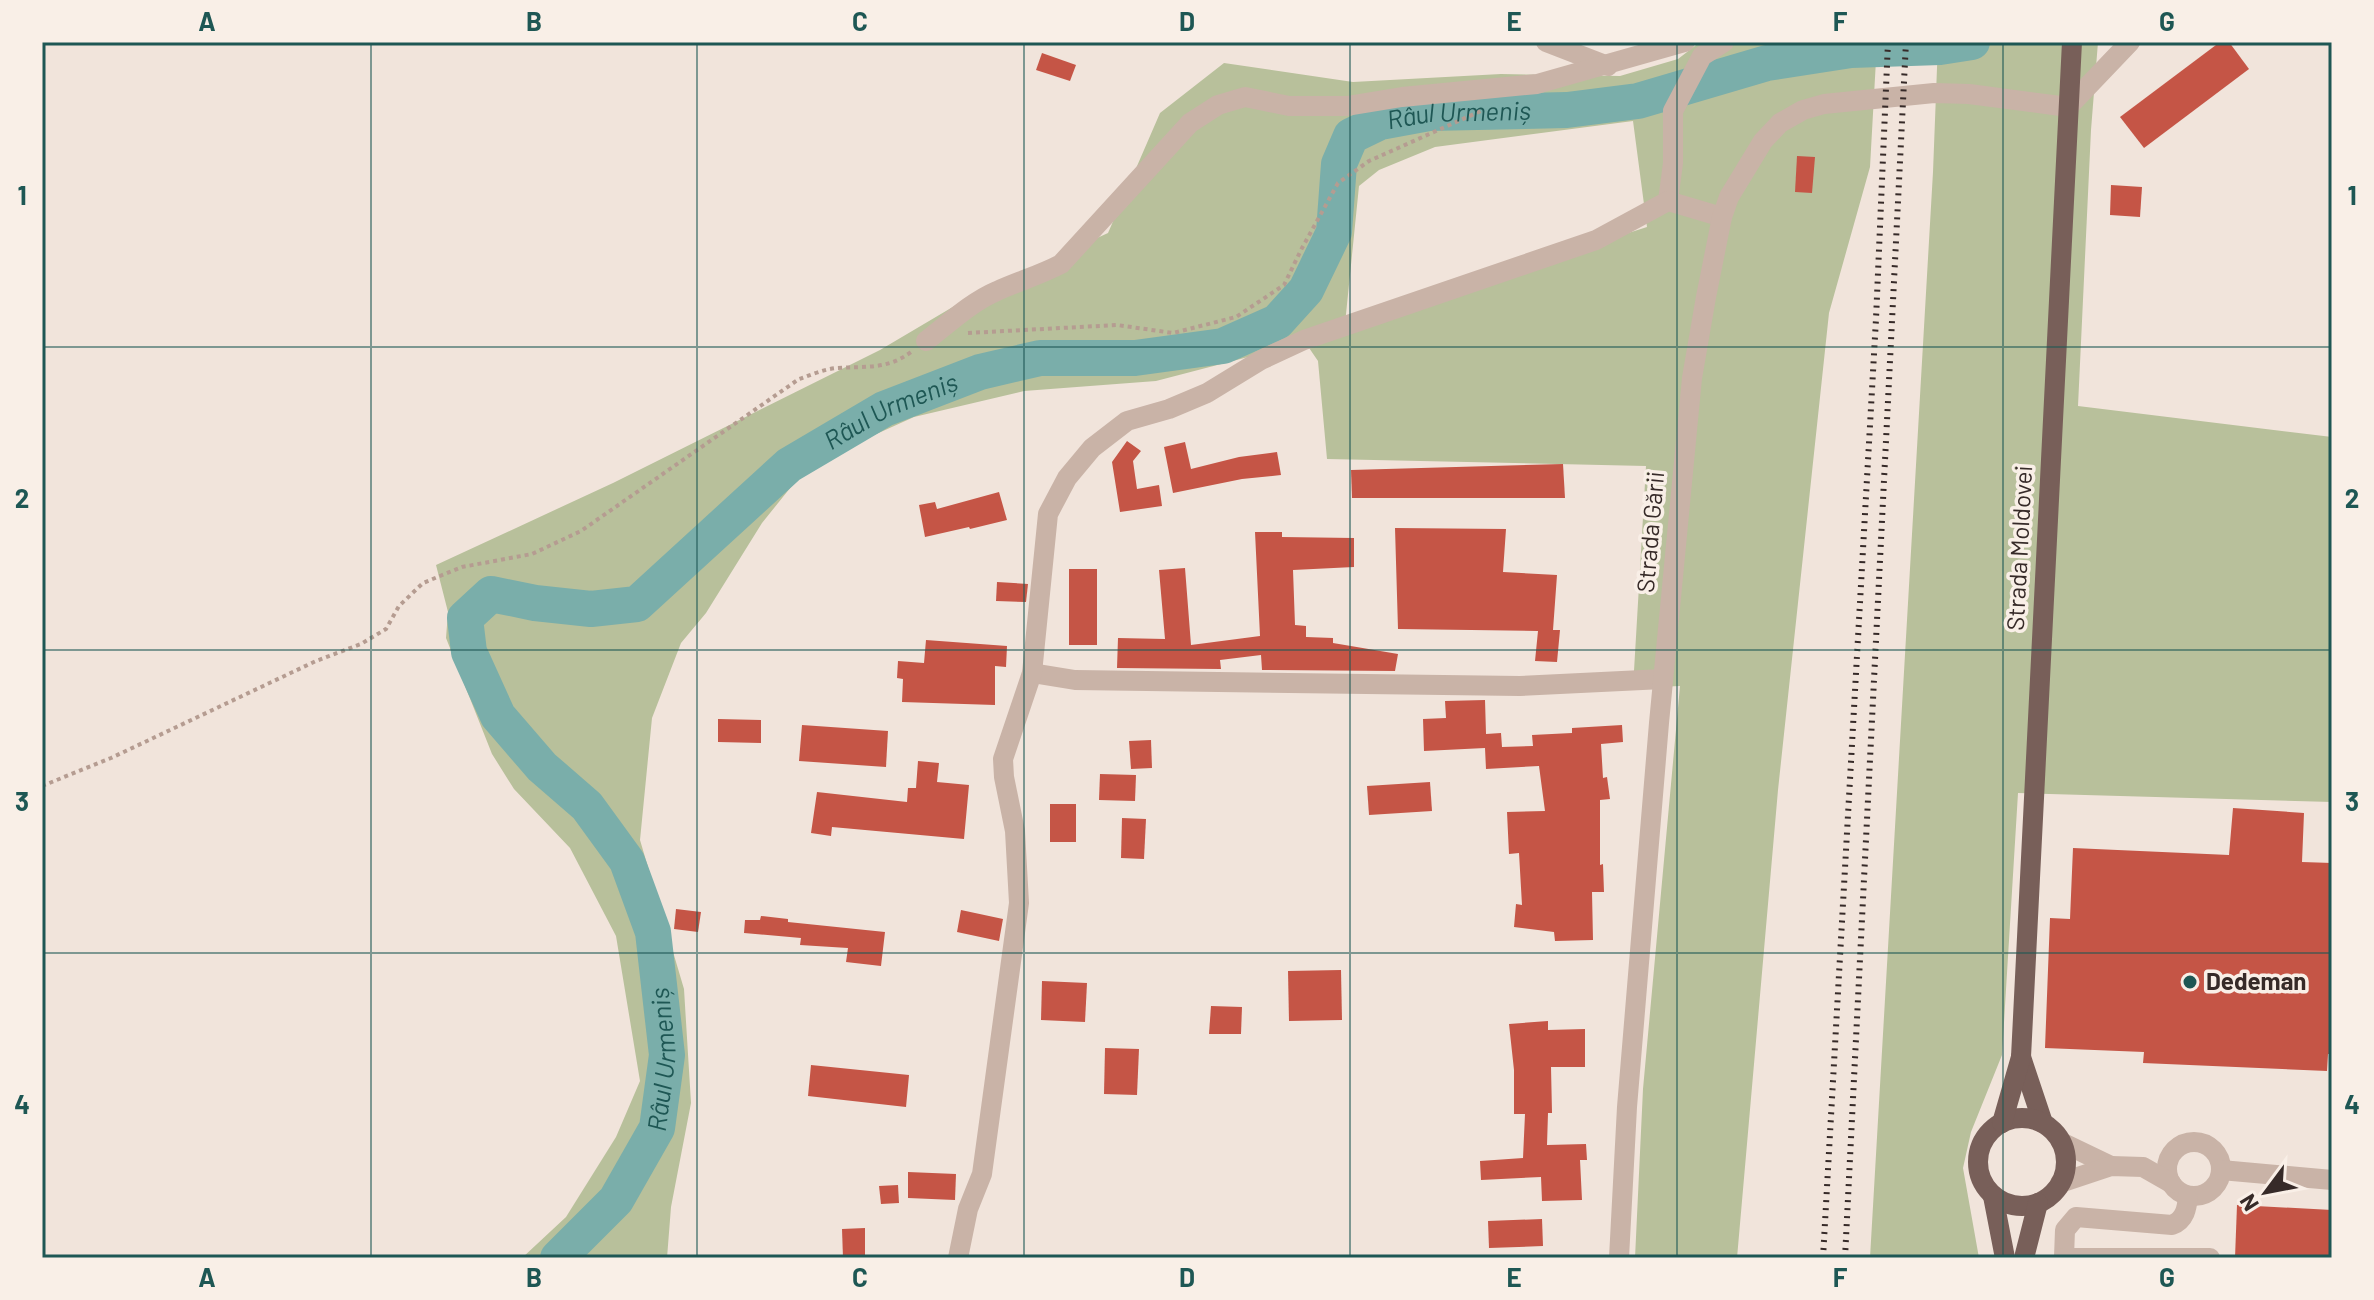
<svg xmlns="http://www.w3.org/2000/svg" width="2374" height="1300" font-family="Barlow,sans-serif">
	<rect width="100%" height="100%" fill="#f1e4db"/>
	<g fill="#b8c09b" fill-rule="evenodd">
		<path d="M1700,42H1877L1870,167L1829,313L1778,790L1737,1258H1635L1643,1089L1680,686L1633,688L1646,466L1327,459L1318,361L1305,342L1156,381L1024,391L914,417L841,450L799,477L762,523L706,613L681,643L652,718L640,840L684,989L691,1103L671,1207L667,1258H522L566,1217L616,1137L640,1081L616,936L570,848L514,789L492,754L446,638L448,612L436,565L613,483L880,350L973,295L1108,233L1160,113L1224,63L1353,82L1501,74L1620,76L1678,59ZM1633,121L1647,227L1345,324L1359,186L1379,170L1435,147Z"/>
		<polygon points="1938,42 2098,42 2091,130 2078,406 2332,437 2332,802 2018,793 2002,1055 1971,1132 1963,1168 1979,1258 1870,1258 1933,172"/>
	</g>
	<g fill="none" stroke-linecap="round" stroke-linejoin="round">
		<path stroke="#7aaeaa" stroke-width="36" id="s1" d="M558,1258L616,1200L657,1128L667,1055L653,932L627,861L587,806L542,767L498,716L469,652L465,618L491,594L535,603L591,609L637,604L789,465L884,409L980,372L1040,358H1135L1223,346L1277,322L1306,290L1334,232L1339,164L1351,136L1380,122L1429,113L1567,110L1638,101L1767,63L1851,50L1940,47L1972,42"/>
	</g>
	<g fill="#c55546">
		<polygon points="2220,42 2229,42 2249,69 2144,148 2120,117"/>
		<polygon points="1042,53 1076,65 1070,81 1036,70"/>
		<polygon points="1797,156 1815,157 1812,193 1795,192"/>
		<polygon points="2111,185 2142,187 2140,217 2110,215"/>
		<polygon points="1127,441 1141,451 1133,461 1137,489 1159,485 1162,506 1120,512 1112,462"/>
		<polygon points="1185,442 1191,469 1239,457 1277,452 1281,475 1242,479 1173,493 1164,447"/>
		<polygon points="1563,464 1565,498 1352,498 1351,470"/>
		<polygon points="999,492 1007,520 970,529 969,527 925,537 919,505 935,502 937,509"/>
		<polygon points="1395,528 1506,529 1503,572 1557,575 1553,630 1560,630 1557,662 1535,661 1538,631 1398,629"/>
		<polygon points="1255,532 1282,532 1282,537 1354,538 1354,567 1293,570 1295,625 1306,626 1306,637 1333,638 1333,643 1398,654 1395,671 1262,670 1261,655 1220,660 1221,669 1117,668 1118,638 1165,639 1159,570 1185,568 1191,645 1260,636"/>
		<rect x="1069" y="569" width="28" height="76"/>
		<polygon points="997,582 1028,584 1026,602 996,601"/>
		<polygon points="926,640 1007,646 1006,667 995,666 995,705 902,702 903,679 897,678 898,661 924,663"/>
		<polygon points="1485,700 1486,734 1501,733 1502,747 1533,746 1532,735 1572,733 1572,728 1622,725 1623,742 1601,744 1603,778 1607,777 1610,799 1600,800 1600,865 1603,864 1604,892 1592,892 1593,940 1555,941 1554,932 1514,927 1516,904 1522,905 1519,853 1509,854 1507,812 1545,811 1539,766 1486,769 1485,748 1424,751 1423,719 1446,718 1445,701"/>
		<polygon points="718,719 761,720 761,743 718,742"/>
		<polygon points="802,725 888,731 886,767 799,761"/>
		<polygon points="1151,740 1152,768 1131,769 1129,741"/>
		<polygon points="918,761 939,763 937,782 969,785 964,839 832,827 831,836 811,833 817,792 907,802 908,788 916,788"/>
		<polygon points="1100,774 1136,775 1135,801 1099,800"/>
		<polygon points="1430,782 1432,811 1369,815 1367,786"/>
		<rect x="1050" y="804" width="26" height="38"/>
		<polygon points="2233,808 2304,813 2302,862 2332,863 2332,1054 2328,1054 2327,1071 2143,1063 2144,1052 2045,1048 2050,918 2070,919 2073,848 2229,855"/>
		<polygon points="1122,818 1146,819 1144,859 1121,858"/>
		<polygon points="676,909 701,912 698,932 674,929"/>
		<polygon points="961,910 1003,919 999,941 957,932"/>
		<polygon points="761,916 788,919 788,922 885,932 881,966 846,962 848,948 800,945 801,938 744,933 745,920 760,920"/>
		<polygon points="1341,970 1342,1020 1289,1021 1288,971"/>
		<polygon points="1042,981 1087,983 1085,1022 1041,1020"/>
		<polygon points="1211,1006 1242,1007 1241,1034 1209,1034"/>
		<polygon points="1548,1021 1548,1030 1585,1029 1585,1067 1551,1067 1552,1113 1548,1113 1547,1145 1586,1144 1587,1160 1580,1160 1582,1200 1542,1201 1541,1177 1481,1180 1480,1161 1523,1158 1525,1114 1514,1114 1514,1070 1509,1024"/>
		<polygon points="1105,1048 1139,1049 1137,1095 1104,1094"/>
		<polygon points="811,1065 909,1075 906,1107 808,1096"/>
		<polygon points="908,1172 956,1174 955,1200 908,1198"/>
		<polygon points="898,1185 899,1203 881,1204 879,1186"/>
		<polygon points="2237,1205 2332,1210 2332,1258 2235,1258"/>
		<polygon points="1542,1219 1543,1246 1489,1248 1488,1221"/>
		<polygon points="865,1228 865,1258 843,1258 842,1229"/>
	</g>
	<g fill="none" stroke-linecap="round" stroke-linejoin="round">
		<g stroke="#b59c91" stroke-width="4" stroke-dasharray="4 4" stroke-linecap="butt">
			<polyline points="968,333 1117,325 1173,333 1236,317 1284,285 1302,248 1338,183 1369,161 1483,110"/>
			<path d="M42,786L111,758L316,661L361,644L386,629L399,606L423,583L462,567L532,554L581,531L799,379C811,375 824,369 837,368C865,366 887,370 911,352"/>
		</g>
		<g stroke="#c9b3a7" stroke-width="20">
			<polyline points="1546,42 1608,66"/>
			<polyline points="1668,201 1673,163 1673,111 1702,56 1724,42"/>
			<path d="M926,341C948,324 971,302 997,291C1019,281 1040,275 1061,264L1190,123L1218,105L1245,97L1289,106H1347L1402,97L1537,84L1685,42"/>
			<polyline points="1032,673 1075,680 1520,686 1663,679"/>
			<circle cx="2194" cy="1169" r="27"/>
			<polyline points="2061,1142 2111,1166"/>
			<polyline points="2221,1170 2332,1180"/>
			<polyline points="2060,1183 2111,1166 2143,1167 2171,1183"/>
			<path d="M2064,1257L2065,1230L2076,1217L2172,1225C2185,1220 2187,1208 2188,1196"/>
			<polyline points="958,1258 968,1209 982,1174 1019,903 1015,831 1004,777 1003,759 1032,673 1048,514 1067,478 1092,448 1127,421 1169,409 1207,393 1261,360 1304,340 1596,240 1668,201 1722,217"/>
			<polyline points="1619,1258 1627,1107 1659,723 1692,378 1706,297 1722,217 1729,197 1763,141 1780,123 1803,110 1824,104 1934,93 1969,94 2068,107 2130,42"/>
			<polyline points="2064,1258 2210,1258"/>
		</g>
		<g stroke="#785f59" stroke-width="20">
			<polyline points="2021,1057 2043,1123"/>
			<circle cx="2022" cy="1162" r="44"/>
			<polyline points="2002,1123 2021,1057 2072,42"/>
			<polyline points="1993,1196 2005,1258"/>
			<polyline points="2024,1258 2038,1203"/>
		</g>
		<g stroke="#362a28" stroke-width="6" stroke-dasharray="2 6" stroke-linecap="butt">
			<polyline points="1823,1258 1876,319 1888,42"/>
			<polyline points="1845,1258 1906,42"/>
		</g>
	</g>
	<path fill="none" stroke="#1e5754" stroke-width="2" stroke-opacity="0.55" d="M371,42V1258M697,42V1258M1024,42V1258M1350,42V1258M1677,42V1258M2003,42V1258M42,347H2332M42,650H2332M42,953H2332"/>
	<circle fill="#1e5754" stroke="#f9efe7" stroke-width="3" cx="2190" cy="982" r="8"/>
	<g text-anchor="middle" stroke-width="7" stroke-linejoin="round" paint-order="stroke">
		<g font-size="24" fill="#362a28" stroke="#f9efe7">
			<text transform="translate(1651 532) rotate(-85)" y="8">Strada Gării</text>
			<text transform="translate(2020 548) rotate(-87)" y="8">Strada Moldovei</text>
		</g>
		<g font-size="24" font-weight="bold" fill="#362a28" stroke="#f9efe7" text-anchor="start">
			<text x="2206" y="990">Dedeman</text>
		</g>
		<g font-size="26" font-style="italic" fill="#1e5754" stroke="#f9efe7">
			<text dy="9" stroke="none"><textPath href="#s1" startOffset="1962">Râul Urmeniș</textPath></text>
			<text dy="9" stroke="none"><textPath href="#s1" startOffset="1242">Râul Urmeniș</textPath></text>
			<text dy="9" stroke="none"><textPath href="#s1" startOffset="234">Râul Urmeniș</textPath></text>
		</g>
	</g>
	<rect width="2374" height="1300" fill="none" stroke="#f9efe7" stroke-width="88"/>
	<g transform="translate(2266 1192) rotate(238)" stroke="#f9efe7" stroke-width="6" paint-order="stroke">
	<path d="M0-6L14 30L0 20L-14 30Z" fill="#362a28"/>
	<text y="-12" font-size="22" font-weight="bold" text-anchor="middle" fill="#362a28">N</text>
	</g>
	<rect x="44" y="44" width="2286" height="1212" fill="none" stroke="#1e5754" stroke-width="3"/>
	<g font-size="26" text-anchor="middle" font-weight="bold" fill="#1e5754">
		<text x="207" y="31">A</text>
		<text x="534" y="31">B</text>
		<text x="860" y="31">C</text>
		<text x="1187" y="31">D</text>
		<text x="1514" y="31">E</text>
		<text x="1840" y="31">F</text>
		<text x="2167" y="31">G</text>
		<text x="22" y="205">1</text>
		<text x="2352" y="205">1</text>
		<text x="22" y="508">2</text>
		<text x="2352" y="508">2</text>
		<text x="22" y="811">3</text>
		<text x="2352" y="811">3</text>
		<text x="22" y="1114">4</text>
		<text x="2352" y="1114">4</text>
		<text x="207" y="1287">A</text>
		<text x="534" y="1287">B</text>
		<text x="860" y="1287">C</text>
		<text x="1187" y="1287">D</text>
		<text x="1514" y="1287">E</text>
		<text x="1840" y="1287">F</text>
		<text x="2167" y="1287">G</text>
	</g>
</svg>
